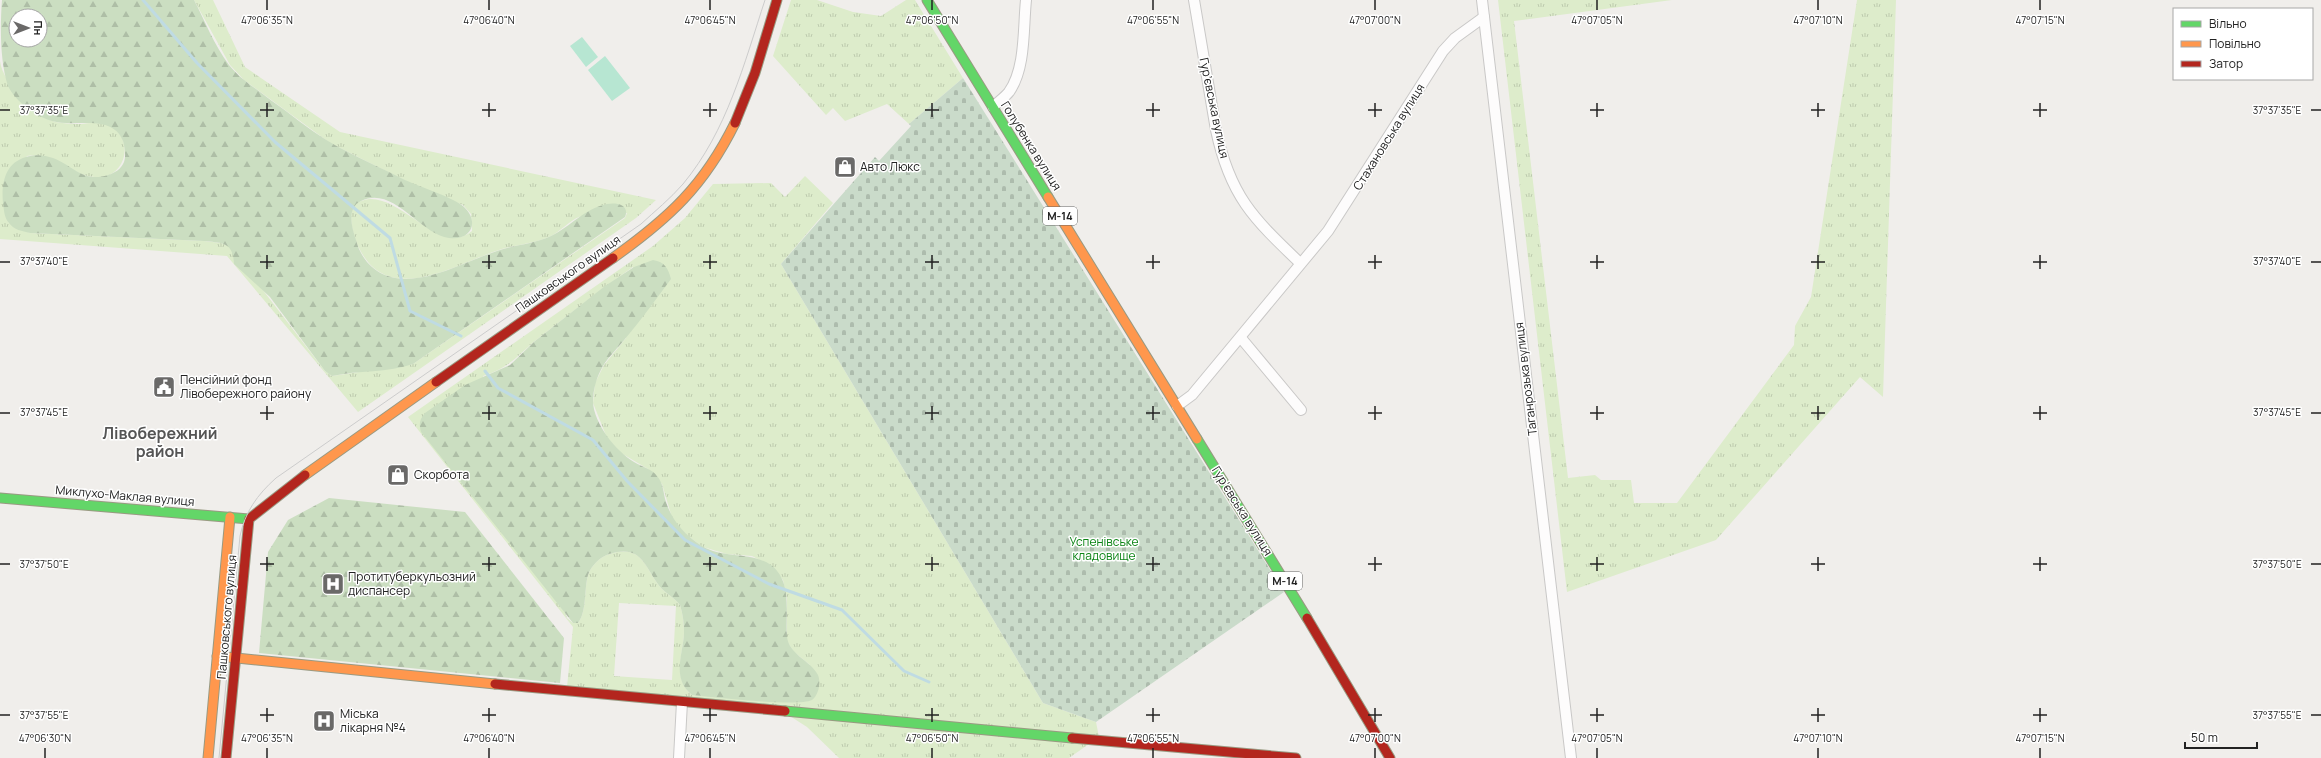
<svg xmlns="http://www.w3.org/2000/svg" width="2321" height="758" font-family="Manrope,sans-serif">
	<defs>
		<pattern id="grass-tufts" width="24" height="20" patternUnits="userSpaceOnUse"><rect width="24" height="20" fill="#ddeccb"/><path d="M3 7l-1-3M5 7V3M7 7l1-3M15 17l-1-3M17 17v-4M19 17l1-3" fill="none" stroke="#bdcaae"/></pattern>
		<pattern id="forest-firs" width="22" height="20" patternUnits="userSpaceOnUse"><rect width="22" height="20" fill="#cbdec1"/><path d="M5 1l3.5 6h-7zM16 11l3.5 6h-7z" fill="#aebea6"/></pattern>
		<pattern id="cemetery-stones" width="16" height="16" patternUnits="userSpaceOnUse"><rect width="16" height="16" fill="#cadbca"/><path d="M2 7V4a2 2 0 0 1 4 0v3zM10 15v-3a2 2 0 0 1 4 0v3z" fill="#adbcad"/></pattern>
	</defs>
	<rect width="100%" height="100%" fill="#f0eeeb"/>
	<g fill="url(#grass-tufts)" fill-rule="evenodd">
		<path d="M194,0H213L245,67L340,132L656,200L636,218L358,412L227,256L0,239V61C2,75 10,83 19,94C39,118 48,124 81,124C89,123 100,122 108,125C134,136 128,174 101,177C72,180 62,152 27,156L3,198L8,222L30,233L204,241L221,243L229,246L325,371L332,376L413,364L625,218L627,213C614,214 590,213 579,217C569,221 561,231 551,236C534,244 513,245 496,251C452,266 388,307 359,248C354,239 348,217 353,207C356,202 363,200 369,199C404,197 441,257 472,231L471,214L463,205L424,190L330,143L244,80L230,65Z"/>
		<polygon points="791,0 817,0 853,12 881,16 906,0 915,0 963,78 909,124 887,104 845,121 833,108 826,115 773,56"/>
		<polygon points="1498,0 1672,0 1514,21 1568,478 1595,475 1601,480 1631,480 1634,503 1677,503 1794,345 1795,326 1811,297 1857,0 1896,0 1883,397 1860,377 1716,540 1567,592"/>
		<path d="M805,176L833,203L781,264L1043,703L1096,722L1099,737L1069,758H839L807,727L782,711L567,687L573,627L408,417L653,246L685,218L713,184L771,183L785,197ZM633,267L626,338L604,365L595,383L593,403L607,438L621,453L648,469L662,484L673,521L688,536L703,547L727,554L752,556L771,566L783,580L787,599V641L793,651L810,665L803,702L692,695C672,679 683,654 684,633C684,624 683,614 680,605C675,598 668,595 662,589C645,570 644,543 609,554C600,557 591,566 588,575C584,589 587,612 578,623H573L567,618L483,376C513,366 517,355 540,337C571,313 601,289 633,267ZM619,603L676,606L672,680L614,676Z"/>
	</g>
	<g fill="url(#forest-firs)" fill-rule="evenodd">
		<path d="M2,0H194C205,21 214,45 229,65C240,79 257,89 272,101C291,114 308,129 328,141C353,156 380,167 405,180C420,187 455,198 464,207C480,222 471,241 449,238C419,234 394,185 361,201C346,208 352,228 356,240C362,264 381,279 406,279C438,278 467,261 497,251C514,245 534,244 551,236C570,227 585,208 607,204C617,202 630,205 625,217L413,364C388,373 359,370 332,376L325,371L270,297L234,264C233,242 223,243 204,241L30,233C22,231 14,230 9,223C4,218 4,209 3,203C1,183 5,163 26,157C35,154 45,155 53,158C74,166 83,183 108,175C115,173 121,169 124,162C126,156 125,148 123,141C112,113 75,128 52,121C35,116 16,102 8,86C0,61 0,28 2,0ZM16,16H40V40H16Z"/>
		<path d="M653,260C665,262 668,268 671,279C656,299 641,320 625,339C618,348 609,356 603,366C597,376 593,389 593,402C594,424 616,451 634,462C642,467 652,469 657,476C664,484 663,493 666,502C672,521 685,535 702,546C723,559 750,551 771,565C793,582 785,613 787,636C788,654 810,660 818,675C821,682 819,695 812,700C798,707 712,697 692,695C671,678 683,655 684,633C684,624 683,614 680,605C675,598 668,595 662,589C645,570 644,543 609,554C600,557 591,566 588,575C584,589 587,612 578,623H573L421,432C419,424 419,420 425,413L465,385L510,365L535,341L605,286L634,267Z"/>
		<polygon points="329,498 465,512 564,638 560,683 259,653 268,552 288,520"/>
	</g>
	<polygon fill="url(#cemetery-stones)" points="963,78 1284,592 1096,722 1043,703 781,264 875,157 879,161 911,126 909,124"/>
	<g fill="#b7e6d2">
		<polygon points="582,37 598,57 586,67 570,46"/>
		<polygon points="605,56 630,88 612,101 588,70"/>
	</g>
	<g fill="none" stroke-linecap="round" stroke-linejoin="round">
		<g stroke="#bfdbe3" stroke-width="3">
			<polyline points="143,0 197,63 275,142 390,238 410,311 461,336"/>
			<polyline points="485,371 498,388 593,440 627,481 685,540 769,584 842,610 904,671 929,682"/>
		</g>
		<g stroke="#c9c8c7" stroke-width="12">
			<g id="street">
				<path d="M1194,0L1216,130C1230,196 1253,218 1300,263"/>
				<polyline points="1482,0 1571,758"/>
				<path d="M993,107C998,102 1005,97 1009,92C1026,68 1023,28 1026,0"/>
				<polyline points="1241,338 1301,410"/>
				<polyline points="1177,406 1192,395 1328,231 1443,51 1455,38 1484,17"/>
				<polyline points="679,758 682,702"/>
			</g>
		</g>
		<g stroke="#999a82" stroke-width="11">
			<g id="fast">
				<polyline points="927,0 1048,197"/>
				<polyline points="1197,439 1307,618"/>
				<polyline points="0,498 249,519"/>
				<polyline points="785,711 1072,738"/>
			</g>
		</g>
		<g stroke="#999a82" stroke-width="11">
			<g id="slow">
				<polyline points="1048,197 1197,439"/>
				<path d="M613,258C669,218 704,186 735,123"/>
				<polyline points="305,475 436,382"/>
				<polyline points="217,656 495,684"/>
				<polyline points="208,758 230,517"/>
			</g>
		</g>
		<g stroke="#999a82" stroke-width="11">
			<g id="jam">
				<polyline points="735,123 755,73 777,0"/>
				<polyline points="436,382 613,258"/>
				<polyline points="1307,618 1390,758"/>
				<polyline points="495,684 785,711"/>
				<polyline points="1072,738 1296,758"/>
				<polyline points="226,758 249,519 305,475"/>
			</g>
		</g>
		<use href="#street" stroke="#fdfcfc" stroke-width="10"/>
		<use href="#fast" stroke="#63d668" stroke-width="9"/>
		<use href="#slow" stroke="#ff974d" stroke-width="9"/>
		<use href="#jam" stroke="#b3261e" stroke-width="9"/>
		<path stroke="#ccc" stroke-width="1" d="M219,758L240,536C245,512 257,495 276,478L641,224C655,211 670,199 683,184C727,131 744,64 765,0"/>
	</g>
	<path fill="none" stroke="#222" stroke-width="1.5" d="M267,0V10M489,0V10M710,0V10M932,0V10M1153,0V10M1375,0V10M1597,0V10M1818,0V10M2040,0V10M267,103V117M489,103V117M710,103V117M932,103V117M1153,103V117M1375,103V117M1597,103V117M1818,103V117M2040,103V117M0,110H10M260,110H274M482,110H496M703,110H717M925,110H939M1146,110H1160M1368,110H1382M1590,110H1604M1811,110H1825M2033,110H2047M2311,110H2321M267,255V269M489,255V269M710,255V269M932,255V269M1153,255V269M1375,255V269M1597,255V269M1818,255V269M2040,255V269M0,262H10M260,262H274M482,262H496M703,262H717M925,262H939M1146,262H1160M1368,262H1382M1590,262H1604M1811,262H1825M2033,262H2047M2311,262H2321M267,406V420M489,406V420M710,406V420M932,406V420M1153,406V420M1375,406V420M1597,406V420M1818,406V420M2040,406V420M0,413H10M260,413H274M482,413H496M703,413H717M925,413H939M1146,413H1160M1368,413H1382M1590,413H1604M1811,413H1825M2033,413H2047M2311,413H2321M267,557V571M489,557V571M710,557V571M932,557V571M1153,557V571M1375,557V571M1597,557V571M1818,557V571M2040,557V571M0,564H10M260,564H274M482,564H496M703,564H717M925,564H939M1146,564H1160M1368,564H1382M1590,564H1604M1811,564H1825M2033,564H2047M2311,564H2321M267,708V722M489,708V722M710,708V722M932,708V722M1153,708V722M1375,708V722M1597,708V722M1818,708V722M2040,708V722M0,715H10M260,715H274M482,715H496M703,715H717M925,715H939M1146,715H1160M1368,715H1382M1590,715H1604M1811,715H1825M2033,715H2047M2311,715H2321M45,748V758M267,748V758M489,748V758M710,748V758M932,748V758M1153,748V758M1375,748V758M1597,748V758M1818,748V758M2040,748V758"/>
	<defs>
		<g id="shop-square" transform="scale(1.15)"><rect x="-9" y="-9" width="18" height="18" rx="4" fill="#6a6968" stroke="#fff"/><path d="M-5-2.5h2.3a2.7 3.5 0 0 1 5.4 0H5L5.5 6h-11ZM-1.5-2.5h3a1.5 2.3 0 0 0-3 0Z" fill="#fff"/></g>
		<g id="civic-square" transform="scale(1.15)"><rect x="-9" y="-9" width="18" height="18" rx="4" fill="#6a6968" stroke="#fff"/><path d="M-.6-6.5H3V-4.5H.6V-3L4-1V1h2V6H-6V1h2V-1L-.6-3ZM-1.2 2.5V6h2.4V2.5Z" fill="#fff"/></g>
		<g id="hospital-square" transform="scale(1.15)"><rect x="-9" y="-9" width="18" height="18" rx="4" fill="#6a6968" stroke="#fff"/><path d="M-5-5h3v3.5h4V-5h3V5h-3V1.5h-4V5h-3Z" fill="#fff"/></g>
	</defs>
	<g fill-rule="evenodd">
		<use href="#shop-square" x="845" y="167"/>
		<use href="#civic-square" x="164" y="387"/>
		<use href="#shop-square" x="398" y="475"/>
		<use href="#hospital-square" x="333" y="584"/>
		<use href="#hospital-square" x="324" y="721"/>
	</g>
	<g text-anchor="middle" stroke-width="3" stroke-linejoin="round" paint-order="stroke">
		<g fill="#fff" stroke="#646464" stroke-width="1">
			<rect x="1043" y="207" width="34" height="18" rx="3"/>
			<rect x="1268" y="572" width="34" height="18" rx="3"/>
		</g>
		<g font-size="11" font-weight="bold" fill="#222">
			<text x="1060" y="220">М-14</text>
			<text x="1285" y="585">М-14</text>
		</g>
		<g font-size="12" fill="#222" stroke="#fff">
			<text transform="translate(1214 108) rotate(78)" y="4">Гур’євська вулиця</text>
			<text transform="translate(1389 137) rotate(-58)" y="4">Стахановська вулиця</text>
			<text transform="translate(1031 146) rotate(58)" y="4">Голубенка вулиця</text>
			<text transform="translate(568 274) rotate(-35)" y="4">Пашковського вулиця</text>
			<text transform="translate(1526 379) rotate(-97)" y="4">Таганрозька вулиця</text>
			<text transform="translate(125 496) rotate(5)" y="4">Миклухо-Маклая вулиця</text>
			<text transform="translate(1242 511) rotate(58)" y="4">Гур’євська вулиця</text>
			<text transform="translate(227 617) rotate(-85)" y="4">Пашковського вулиця</text>
		</g>
		<g font-size="12" fill="#222" stroke="#fff" text-anchor="start">
			<text x="860" y="171">Авто Люкс</text>
			<text x="180" y="384">Пенсійний фонд<tspan x="180" dy="14">Лівобережного району</tspan></text>
			<text x="414" y="479">Скорбота</text>
			<text x="348" y="581">Протитуберкульозний<tspan x="348" dy="14">диспансер</tspan></text>
			<text x="340" y="718">Міська<tspan x="340" dy="14">лікарня №4</tspan></text>
		</g>
		<g font-size="12" fill="#0c8416" stroke="#fff">
			<text x="1104" y="546">Успенівське<tspan x="1104" dy="14">кладовище</tspan></text>
		</g>
		<g font-size="16" font-weight="bold" fill="#555" stroke="#fff">
			<text x="160" y="439">Лівобережний<tspan x="160" dy="18">район</tspan></text>
		</g>
	</g>
	<g font-size="10" text-anchor="middle" fill="#222" stroke="#fff" stroke-width="3" stroke-linejoin="round" paint-order="stroke">
		<text x="267" y="24">47°06'35"N</text>
		<text x="489" y="24">47°06'40"N</text>
		<text x="710" y="24">47°06'45"N</text>
		<text x="932" y="24">47°06'50"N</text>
		<text x="1153" y="24">47°06'55"N</text>
		<text x="1375" y="24">47°07'00"N</text>
		<text x="1597" y="24">47°07'05"N</text>
		<text x="1818" y="24">47°07'10"N</text>
		<text x="2040" y="24">47°07'15"N</text>
		<text x="2277" y="114">37°37'35"E</text>
		<text x="44" y="114">37°37'35"E</text>
		<text x="2277" y="265">37°37'40"E</text>
		<text x="44" y="265">37°37'40"E</text>
		<text x="2277" y="416">37°37'45"E</text>
		<text x="44" y="416">37°37'45"E</text>
		<text x="2277" y="568">37°37'50"E</text>
		<text x="44" y="568">37°37'50"E</text>
		<text x="2277" y="719">37°37'55"E</text>
		<text x="44" y="719">37°37'55"E</text>
		<text x="45" y="742">47°06'30"N</text>
		<text x="267" y="742">47°06'35"N</text>
		<text x="489" y="742">47°06'40"N</text>
		<text x="710" y="742">47°06'45"N</text>
		<text x="932" y="742">47°06'50"N</text>
		<text x="1153" y="742">47°06'55"N</text>
		<text x="1375" y="742">47°07'00"N</text>
		<text x="1597" y="742">47°07'05"N</text>
		<text x="1818" y="742">47°07'10"N</text>
		<text x="2040" y="742">47°07'15"N</text>
	</g>
	<rect x="2173" y="8" width="140" height="72" fill="#ffffff" stroke="#a7a7a7"/>
	<rect x="2181" y="21" width="20" height="6" fill="#63d668" stroke="#a7a7a7"/>
	<text x="2209" y="28" font-size="12" fill="#222222">Вільно</text>
	<rect x="2181" y="41" width="20" height="6" fill="#ff974d" stroke="#a7a7a7"/>
	<text x="2209" y="48" font-size="12" fill="#222222">Повільно</text>
	<rect x="2181" y="61" width="20" height="6" fill="#b3261e" stroke="#a7a7a7"/>
	<text x="2209" y="68" font-size="12" fill="#222222">Затор</text>
	<g transform="translate(28 28) rotate(90)"><circle r="19" fill="#ffffff" stroke="#a7a7a7"/>
	<path d="M0-3L7 15L0 10L-7 15Z" fill="#6a6968"/>
	<text y="-6" font-size="11" font-weight="bold" text-anchor="middle" fill="#222222">Пн</text>
	</g>
	<path d="M2185 742v6h72v-6" fill="none" stroke="#222222" stroke-width="2"/>
	<text x="2191" y="742" font-size="12" fill="#222222" stroke="#ffffff" stroke-width="3" paint-order="stroke">50 m</text>
</svg>
